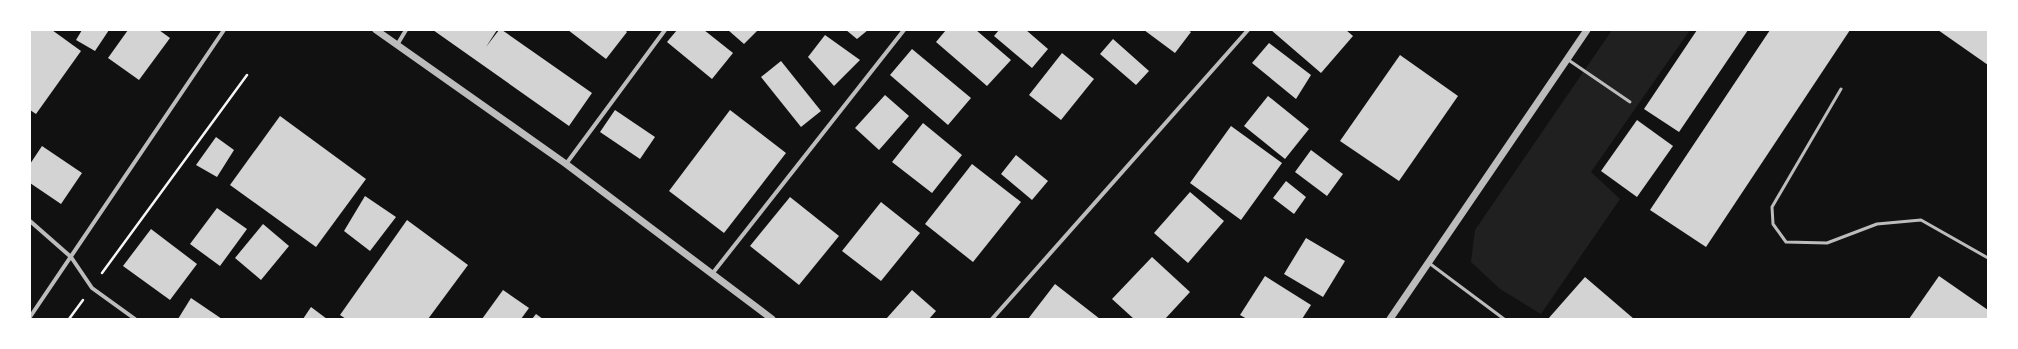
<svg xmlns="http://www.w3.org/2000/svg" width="2018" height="349" font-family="Mulish,sans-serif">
	<rect width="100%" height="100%" fill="#111"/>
	<polygon fill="#202020" points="1612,30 1690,30 1591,172 1620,199 1541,314 1500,289 1471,262 1475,230"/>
	<g fill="#d3d3d3">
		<polygon points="30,30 52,30 81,51 36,114 30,110"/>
		<polygon points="82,30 109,30 95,51 76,40"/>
		<polygon points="128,30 159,30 170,38 139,80 108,58"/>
		<polygon points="433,30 497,30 486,47 499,30 502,30 592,93 569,126"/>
		<polygon points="568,30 625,30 627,32 606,59"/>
		<polygon points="677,30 704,30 733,53 712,79 667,42"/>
		<polygon points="728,30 758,30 744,44"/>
		<polygon points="846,30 868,30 857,39"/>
		<polygon points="946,30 976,30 1011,60 987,86 936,42"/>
		<polygon points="999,30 1026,30 1048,49 1032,68 994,36"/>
		<polygon points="1144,30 1188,30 1191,32 1175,53"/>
		<polygon points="1271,30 1346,30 1353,36 1321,73"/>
		<polygon points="1697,30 1748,30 1679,132 1644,109"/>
		<polygon points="1770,30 1850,30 1706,247 1650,210"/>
		<polygon points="1938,30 1988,30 1988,65"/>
		<polygon points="825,35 860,60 834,86 808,57"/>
		<polygon points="1113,39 1149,71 1136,85 1100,54"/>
		<polygon points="1269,43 1311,75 1296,99 1252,63"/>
		<polygon points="912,49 971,98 948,125 890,75"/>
		<polygon points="1062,53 1094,79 1061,120 1029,95"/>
		<polygon points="1400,55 1458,96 1399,181 1340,141"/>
		<polygon points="781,61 821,111 801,127 761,77"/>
		<polygon points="885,95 909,116 879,150 855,128"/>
		<polygon points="1268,96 1309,129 1285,159 1244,126"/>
		<polygon points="615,110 655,137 640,159 600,132"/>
		<polygon points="730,110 786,153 724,233 669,191"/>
		<polygon points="280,116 366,179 316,247 230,185"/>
		<polygon points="1637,120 1673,146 1637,197 1601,171"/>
		<polygon points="923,123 962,155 932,193 892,162"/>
		<polygon points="1231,126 1282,163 1241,220 1190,183"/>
		<polygon points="216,137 234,150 217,177 196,165"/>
		<polygon points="42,146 82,173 61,204 30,183 30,164"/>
		<polygon points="1311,150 1343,174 1327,196 1295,172"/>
		<polygon points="1016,155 1048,181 1032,200 1001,174"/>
		<polygon points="972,164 1021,202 973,262 925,224"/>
		<polygon points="1286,181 1306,197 1294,214 1273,198"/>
		<polygon points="1190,192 1224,221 1188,263 1154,233"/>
		<polygon points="365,196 396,217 370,251 344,231"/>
		<polygon points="790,197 839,236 799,285 750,246"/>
		<polygon points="881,202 920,233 881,281 842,251"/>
		<polygon points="217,208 247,229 220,266 190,244"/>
		<polygon points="407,220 468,265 428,319 346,319 340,315"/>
		<polygon points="263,224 289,246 261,280 235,258"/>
		<polygon points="151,229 197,264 170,300 123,266"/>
		<polygon points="1306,238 1345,261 1323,297 1284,274"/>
		<polygon points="1152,257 1190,292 1165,319 1134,319 1112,299"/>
		<polygon points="1265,276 1311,305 1302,319 1247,319 1240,315"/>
		<polygon points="1939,276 1988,310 1988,319 1909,319"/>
		<polygon points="1585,277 1634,319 1548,319"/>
		<polygon points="1055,284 1100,319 1028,319"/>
		<polygon points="503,290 529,308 521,319 482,319"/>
		<polygon points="912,290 936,311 929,319 886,319"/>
		<polygon points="191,298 222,319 178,319"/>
		<polygon points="311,307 327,319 303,319"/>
		<polygon points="536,314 543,319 532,319"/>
	</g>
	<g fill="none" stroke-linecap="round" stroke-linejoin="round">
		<g stroke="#f5f5f5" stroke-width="2.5">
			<polyline points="102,273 247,75"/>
			<polyline points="69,319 83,300"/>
		</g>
		<g stroke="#bcbcbc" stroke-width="3">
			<polyline points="1567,59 1630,102"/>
			<polyline points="1841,89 1772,207 1773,224 1786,242 1827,243 1877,224 1921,220 1988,258"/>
			<polyline points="1429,263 1504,319"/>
		</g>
		<g stroke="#bcbcbc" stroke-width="4">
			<polyline points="397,45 406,30"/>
			<polyline points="566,164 665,30"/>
			<polyline points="30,221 71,257 92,288 135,319"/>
			<polyline points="712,274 904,30"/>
			<polyline points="30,317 224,30"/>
			<polyline points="992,319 1248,30"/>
		</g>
		<g stroke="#bcbcbc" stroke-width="7">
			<polyline points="376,30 566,164 772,319"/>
			<polyline points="1390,319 1587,30"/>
		</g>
	</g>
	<rect width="2018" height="349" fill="none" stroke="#ffffff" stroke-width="62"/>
</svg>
